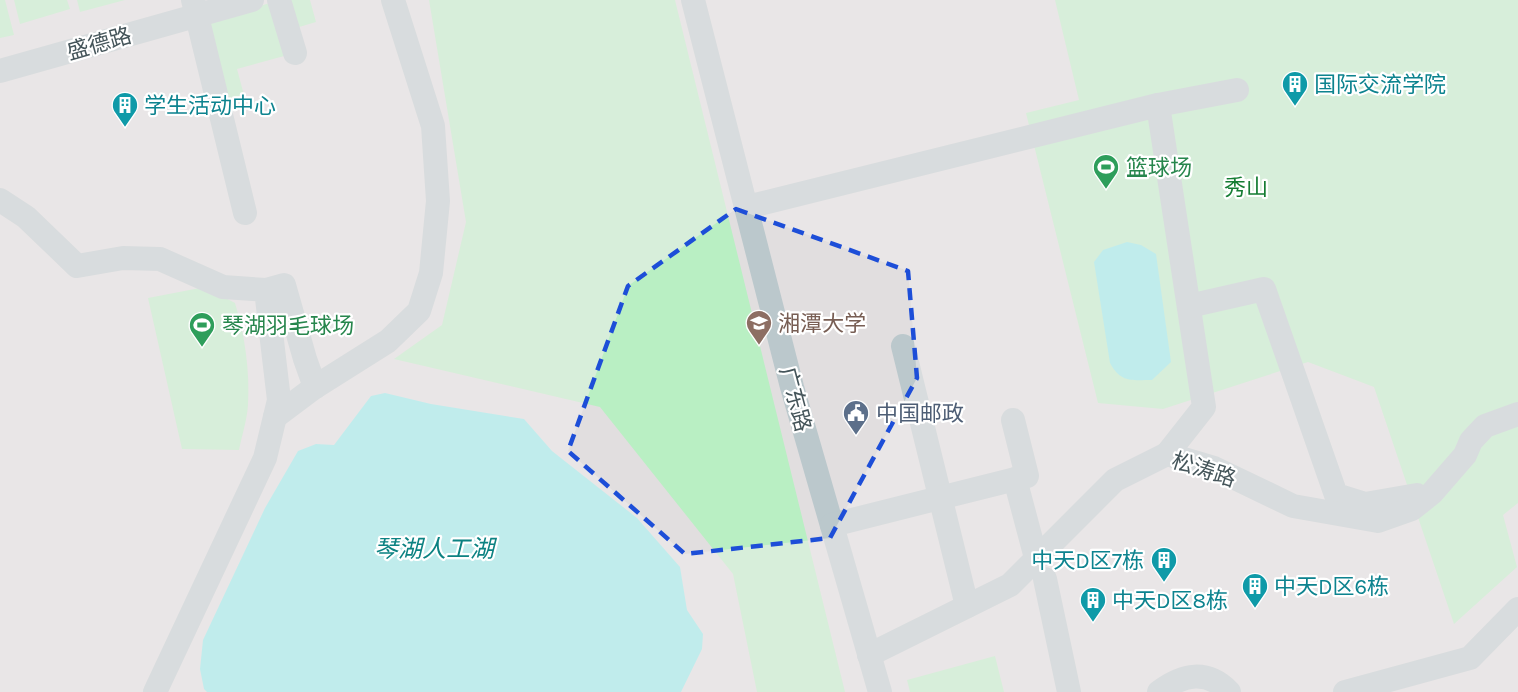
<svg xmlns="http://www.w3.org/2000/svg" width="1518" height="692" font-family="Karla,'Noto Sans SC',sans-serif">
	<rect width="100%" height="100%" fill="#f0eded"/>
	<rect fill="#e1dedf" x="0" y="0" width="1518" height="692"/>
	<g fill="#b9efc3">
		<polygon points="0,0 5,0 14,35 0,38"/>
		<polygon points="14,0 67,0 70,9 20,24"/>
		<polygon points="77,0 125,0 80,12"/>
		<polygon points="280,0 310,0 316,22 289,30 295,53 237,69 244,95 221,102 202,23"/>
		<polygon points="429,0 675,0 845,692 757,692 733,574 600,407 394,359 442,325 466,222"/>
		<polygon points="1055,0 1518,0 1518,503 1503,515 1517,567 1454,624 1374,387 1308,362 1163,409 1098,403 1026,113 1079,100"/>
		<path d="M205,287L235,303C245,336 250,371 248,405C247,420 242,435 239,450L182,449L148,298Z"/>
		<polygon points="995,656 1004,692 910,692 907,680"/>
	</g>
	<g fill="#86ecec">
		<path d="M1127,242L1141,245L1156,254L1171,362L1152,380C1131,380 1121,383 1110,363L1094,262L1103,250Z"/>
		<polygon points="385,393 431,404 524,419 552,451 637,518 680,567 687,610 703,634 702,649 681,692 207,692 204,689 200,669 203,640 265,508 298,451 316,444 334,445 371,396"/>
	</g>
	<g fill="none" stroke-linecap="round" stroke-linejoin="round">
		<g stroke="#bbc8cc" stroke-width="24">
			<polyline points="193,0 245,213"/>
			<polyline points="279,0 295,53"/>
			<polyline points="693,0 792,387 880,692"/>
			<polyline points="0,71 252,0"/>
			<polyline points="1158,105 1204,407 1167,454"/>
			<polyline points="0,200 26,217 77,266 123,258 160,259 223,287 266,290 279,400 265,458 155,692"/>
			<polyline points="747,207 1158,105 1237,90"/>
			<polyline points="266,290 284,285 305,359 315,387"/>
			<polyline points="1189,306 1264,289 1336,495 1365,504 1417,495"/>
			<polyline points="903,346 967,606"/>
			<polyline points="275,417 315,387 388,341 419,311 431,273 438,201 433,126 393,0"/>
			<polyline points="1015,479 1036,558"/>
			<polyline points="832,525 1027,476 1013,420"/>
			<polyline points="1045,579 1069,692"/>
			<polyline points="869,655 1010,585 1115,480 1167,454 1214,468 1293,506 1378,521 1412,509 1432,493 1465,455 1471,441 1485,426 1518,414"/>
			<path d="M1159,692C1183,674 1207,669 1229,692"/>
			<polyline points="1345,692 1470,658 1518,609"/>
		</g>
	</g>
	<path d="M0 0H1518V692H0ZM736,209L908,271L917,378L830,538L685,554L568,451L628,286Z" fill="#f0eded" fill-opacity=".55" fill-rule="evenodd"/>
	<path fill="none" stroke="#1d4ed8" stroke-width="4.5" stroke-dasharray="12 8" stroke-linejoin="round" d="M736,209L908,271L917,378L830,538L685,554L568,451L628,286Z"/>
	<defs>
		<g id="building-pin" transform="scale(1.35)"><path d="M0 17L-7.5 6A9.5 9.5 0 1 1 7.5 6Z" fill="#0f9aa8" stroke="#fff"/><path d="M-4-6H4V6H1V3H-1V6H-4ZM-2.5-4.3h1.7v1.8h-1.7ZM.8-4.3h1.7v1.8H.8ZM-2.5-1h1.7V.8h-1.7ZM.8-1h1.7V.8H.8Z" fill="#fff"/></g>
		<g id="stadium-pin" transform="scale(1.35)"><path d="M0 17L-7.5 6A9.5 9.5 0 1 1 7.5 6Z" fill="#2e9e5b" stroke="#fff"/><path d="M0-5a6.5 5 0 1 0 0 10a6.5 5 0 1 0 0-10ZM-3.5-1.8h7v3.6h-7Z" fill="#fff"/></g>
		<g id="university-pin" transform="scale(1.35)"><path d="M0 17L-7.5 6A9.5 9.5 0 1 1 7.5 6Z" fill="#8d6e63" stroke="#fff"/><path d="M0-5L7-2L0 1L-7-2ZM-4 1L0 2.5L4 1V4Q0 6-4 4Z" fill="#fff"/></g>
		<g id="civic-pin" transform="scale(1.35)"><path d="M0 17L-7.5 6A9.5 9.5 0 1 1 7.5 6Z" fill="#5c6f8a" stroke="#fff"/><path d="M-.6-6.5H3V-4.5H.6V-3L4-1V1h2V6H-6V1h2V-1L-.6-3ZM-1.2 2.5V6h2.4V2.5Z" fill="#fff"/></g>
	</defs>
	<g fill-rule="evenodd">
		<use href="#building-pin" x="1295" y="84"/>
		<use href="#building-pin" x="125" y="105"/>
		<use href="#stadium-pin" x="1106" y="167"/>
		<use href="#university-pin" x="759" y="323"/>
		<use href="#stadium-pin" x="202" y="325"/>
		<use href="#civic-pin" x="856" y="413"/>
		<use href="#building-pin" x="1164" y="560"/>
		<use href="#building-pin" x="1255" y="586"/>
		<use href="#building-pin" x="1093" y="600"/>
	</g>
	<g text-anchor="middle" stroke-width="4.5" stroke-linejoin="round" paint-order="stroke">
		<g font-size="22" fill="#45555a" stroke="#fff">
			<text transform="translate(99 43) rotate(-16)" y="8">盛德路</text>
			<text transform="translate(796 399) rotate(75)" y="8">广东路</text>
			<text transform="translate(1204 469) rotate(18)" y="8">松涛路</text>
		</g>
		<g font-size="22" fill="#0d838f" stroke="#fff" text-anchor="start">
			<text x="1314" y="92">国际交流学院</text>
			<text x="144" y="113">学生活动中心</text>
			<text x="1144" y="568" text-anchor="end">中天D区7栋</text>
			<text x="1274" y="594">中天D区6栋</text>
			<text x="1112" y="608">中天D区8栋</text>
		</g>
		<g font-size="22" fill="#27864d" stroke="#fff" text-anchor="start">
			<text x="1126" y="175">篮球场</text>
			<text x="222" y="333">琴湖羽毛球场</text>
		</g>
		<g font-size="22" fill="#157c33" stroke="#fff">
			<text x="1246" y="195">秀山</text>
		</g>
		<g font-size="22" fill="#785e54" stroke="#fff" text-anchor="start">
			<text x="778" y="331">湘潭大学</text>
		</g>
		<g font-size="22" fill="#4e5e75" stroke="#fff" text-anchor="start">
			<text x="876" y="421">中国邮政</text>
		</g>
		<g font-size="24" font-style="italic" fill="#0c8282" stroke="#fff">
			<text x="434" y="557">琴湖人工湖</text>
		</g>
	</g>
</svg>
